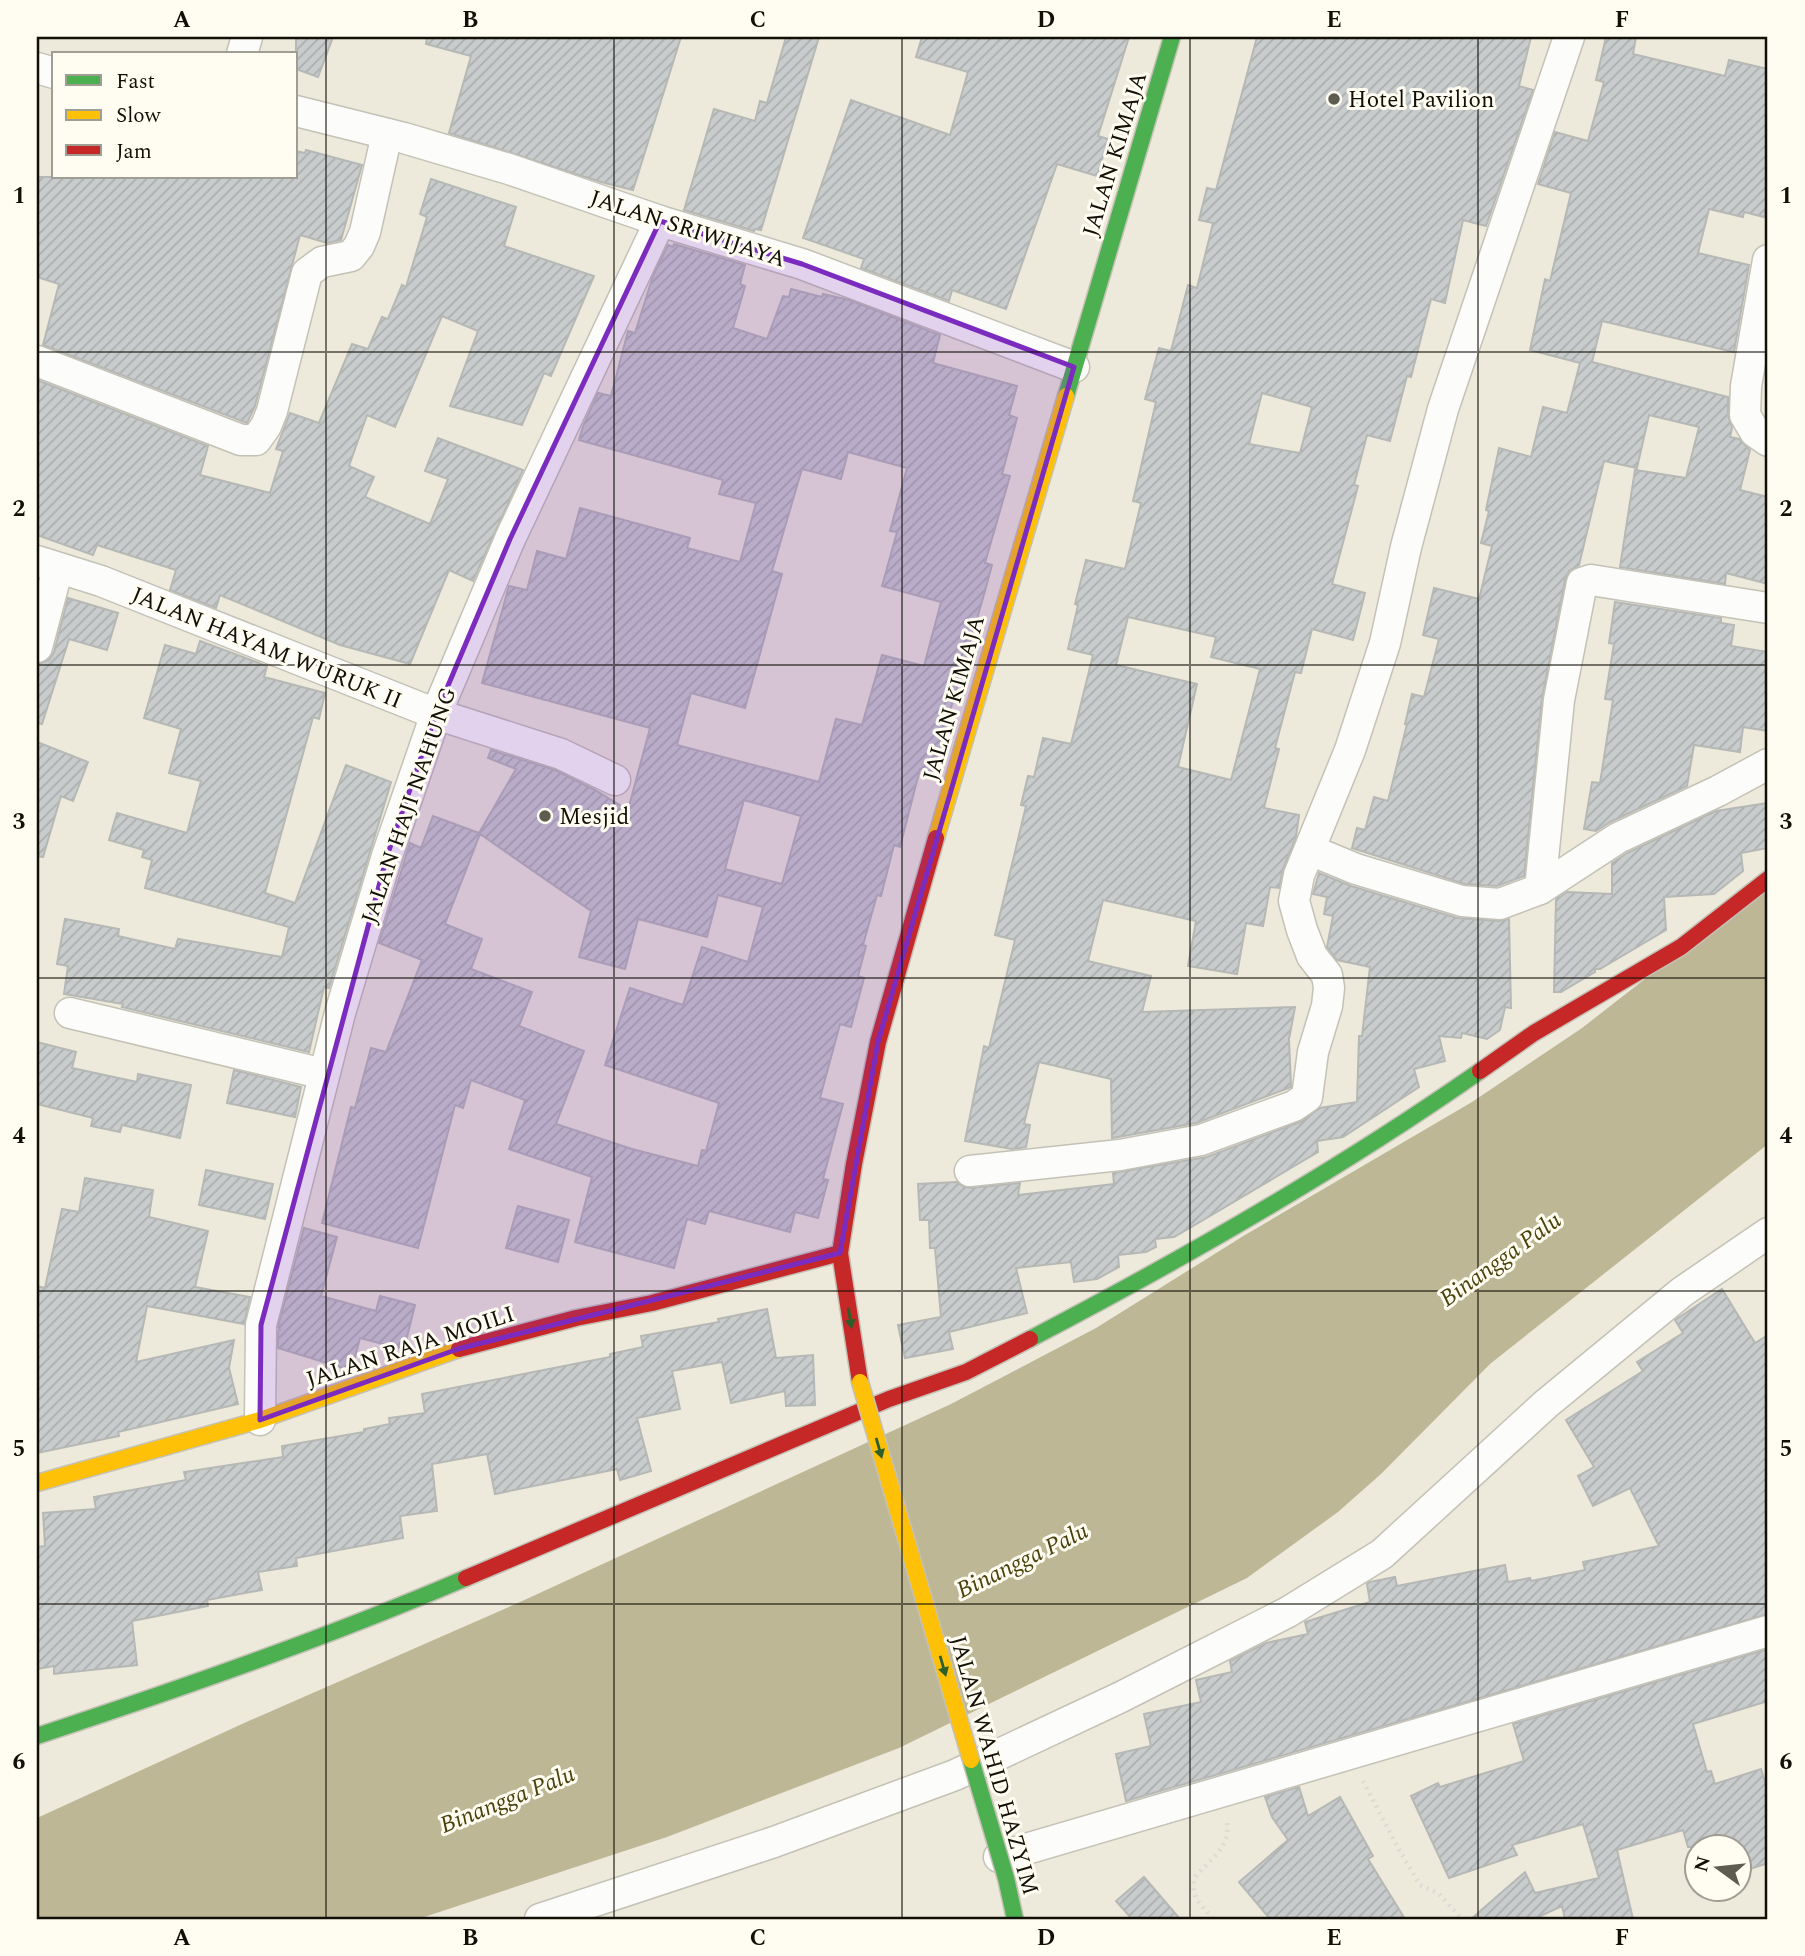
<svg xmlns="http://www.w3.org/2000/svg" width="1805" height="1956" font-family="Spectral,serif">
	<defs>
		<pattern id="building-hatch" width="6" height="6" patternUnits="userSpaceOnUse" patternTransform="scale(1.75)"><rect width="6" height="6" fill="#c8cccc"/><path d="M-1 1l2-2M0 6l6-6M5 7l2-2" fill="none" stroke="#abaeae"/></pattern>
	</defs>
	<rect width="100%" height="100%" fill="#edeadb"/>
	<polygon fill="#bdb796" points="1768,883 1768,1144 1490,1364 1381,1474 1338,1512 1247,1578 899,1748 667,1837 418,1919 37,1919 37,1818 242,1724 520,1602 951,1404 1096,1328 1245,1235 1472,1102 1582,1028"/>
	<g fill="url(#building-hatch)" stroke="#b6b8b5" stroke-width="2" fill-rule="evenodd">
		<polygon points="296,37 333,37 318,77 296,69"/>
		<polygon points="427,37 681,37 633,190 601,182 449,133 471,56 426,44"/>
		<polygon points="786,37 819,37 761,230 755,229 754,231 684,210 714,109 755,121 760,101 767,103"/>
		<polygon points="922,37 1129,37 1098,136 1108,139 1097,176 1057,164 1006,309 952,290 949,301 861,268 864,259 803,238 851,100 950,135 968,72 916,57"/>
		<path d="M1257,37H1531L1519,86L1533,90L1486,226L1463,220L1445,303L1431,299L1411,377L1407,376L1390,441L1367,435L1354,485L1358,486L1332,584L1365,593L1353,640L1312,629L1301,673L1295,672L1275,748L1279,749L1264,808L1299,815L1296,837L1283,869L1279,888L1270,887L1263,926L1246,923L1237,974L1188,966L1196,921L1103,900L1088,961L1151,976L1142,1012L1295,1007L1289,1039L1291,1087L1196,1123L1112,1138L1111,1079L1039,1062L1024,1124L1030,1125L1026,1147L1012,1149L965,1141L984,1046L989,1048L1015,940L995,935L1026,806L1021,805L1028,776L1034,777L1043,738L1071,744L1093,655L1068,649L1078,605L1075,604L1086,560L1125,569L1141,503L1133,501L1156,402L1145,399L1159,348L1171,351L1188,285L1197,288L1213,223L1199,220L1207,188L1216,190ZM1262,393L1312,407L1300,453L1249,444ZM1128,617L1216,637L1211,657L1260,669L1231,780L1178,767L1197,684L1116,665Z"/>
		<polygon points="1606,37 1636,37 1633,54 1725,76 1729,60 1768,69 1768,202 1764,217 1744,212 1743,217 1709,209 1698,253 1749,265 1734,352 1602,321 1592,362 1728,397 1728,415 1732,428 1730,437 1739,439 1750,450 1740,490 1768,497 1768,584 1726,573 1725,584 1620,567 1635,470 1686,478 1699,427 1649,415 1637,468 1604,461 1579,565 1569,571 1565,580 1542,698 1524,876 1497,886 1465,884 1352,848 1357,828 1365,830 1374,797 1388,801 1407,724 1405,724 1412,694 1424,697 1439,639 1423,635 1434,588 1479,599 1492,546 1481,543 1489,511 1486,510 1499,448 1531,457 1543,407 1567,413 1580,363 1530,350 1545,279 1550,281 1571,193 1538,184 1555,132 1588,141 1604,82 1596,80"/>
		<polygon points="306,150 362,165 341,240 327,243 300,235 255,406 247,423 43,345 59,284 37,277 37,177 296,177 296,151 305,153"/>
		<polygon points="431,179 516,207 504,246 594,276 551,376 544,373 522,425 450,406 478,331 442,316 395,427 367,415 349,466 374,477 365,497 430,524 448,479 425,471 438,438 523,470 473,581 449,570 410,664 340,645 220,595 216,608 170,590 176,570 97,545 93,555 37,535 37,380 208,446 200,475 270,493 283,451 276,449 290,413 319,423 352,344 368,349 382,317 388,319 402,285 406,287 427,217 420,214"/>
		<path d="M674,244L745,265L740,284L745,286L733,328L767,339L783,296L789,297L791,289L822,297L823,294L849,300L940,335L933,363L1017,386L1009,415L1017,418L1002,474L1010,476L985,563L992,565L985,591L932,773L920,769L900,847L894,845L881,896L877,895L863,945L866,946L858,976L864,978L851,1027L840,1024L820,1098L843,1104L823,1179L828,1180L818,1218L795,1212L790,1232L709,1211L705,1224L687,1219L674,1268L575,1242L592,1177L509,1149L525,1100L471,1080L463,1108L455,1105L418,1248L322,1223L351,1107L355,1108L371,1048L386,1052L422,960L379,943L410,843L421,848L433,816L479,833L516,769L488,758L491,750L555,770L595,790L628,810L650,728L482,683L509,586L527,590L537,551L566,559L580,508L690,538L687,548L740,562L756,503L719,494L723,480L579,440L583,426L598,393L611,396L628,331L635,333L653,276L668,245L673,247ZM848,452L907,468L890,531L897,532L882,586L941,602L924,666L882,655L862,725L836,719L819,782L677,745L691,693L745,708L782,574L772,571L802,469L841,479ZM744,800L801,816L782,884L725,869ZM480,834L591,911L579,957L625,969L638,919L707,937L718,895L763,907L748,962L702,947L683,1005L630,988L605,1065L719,1103L706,1151L702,1150L698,1166L632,1149L556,1124L584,1051L519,1026L532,992L471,969L482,939L445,924Z"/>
		<polygon points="68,598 118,613 107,650 69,639 42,724 37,723 37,664 49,660 54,652"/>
		<polygon points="1615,602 1721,618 1721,623 1734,625 1731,646 1768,652 1768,731 1743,727 1740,752 1694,745 1687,786 1610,822 1596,831 1584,829 1592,782 1600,783 1613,700 1605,699 1614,644 1609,643"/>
		<polygon points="200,641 267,666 264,677 325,693 319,719 313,717 265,893 295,903 346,765 391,782 329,988 324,987 309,1052 122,1007 123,1004 64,994 68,966 57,964 65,919 119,929 118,936 175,949 178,939 282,957 289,927 145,888 152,860 142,857 144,850 109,840 117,813 187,833 201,781 169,773 181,729 144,718 165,645 196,654"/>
		<polygon points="37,742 88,762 73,801 61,796 43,857 37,856"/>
		<polygon points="1768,803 1768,848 1741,853 1743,871 1714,894 1664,897 1666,930 1600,969 1595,969 1595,972 1561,992 1554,992 1556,899 1567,892 1612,894 1612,863 1627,853 1716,811"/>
		<polygon points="1319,873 1351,886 1457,918 1499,921 1509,919 1511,1008 1505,1007 1500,1030 1487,1039 1462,1033 1461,1038 1439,1036 1445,1061 1414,1069 1419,1087 1343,1137 1317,1141 1318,1152 1183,1232 1174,1237 1155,1239 1156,1247 1146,1252 1118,1255 1119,1267 1097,1279 1074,1282 1071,1262 1016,1268 1027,1313 949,1332 953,1349 905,1358 898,1325 941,1317 935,1248 930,1248 929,1220 920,1220 918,1184 957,1182 964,1187 972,1188 1020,1183 1018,1195 1114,1184 1113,1173 1207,1157 1300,1122 1320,1108 1357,1102 1359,1036 1362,1036 1370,967 1337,960 1327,947 1333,916 1324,914 1327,897 1313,894"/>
		<polygon points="37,1042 76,1052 72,1068 137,1082 138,1074 191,1085 180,1138 122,1125 120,1132 91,1126 93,1118 37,1104"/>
		<polygon points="234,1070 301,1087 295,1117 227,1103"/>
		<polygon points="206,1170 273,1184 265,1219 199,1205"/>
		<polygon points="85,1178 153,1190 149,1217 208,1231 195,1287 250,1297 244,1324 147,1306 136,1362 234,1340 229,1368 238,1404 118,1432 119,1436 37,1453 37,1286 45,1288 62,1209 79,1212"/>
		<polygon points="518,1206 569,1220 558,1262 506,1248"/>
		<polygon points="304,1228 337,1237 321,1296 376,1311 380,1296 415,1305 405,1345 398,1348 360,1338 353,1365 343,1368 278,1348 278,1331 280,1330 278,1327"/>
		<polygon points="1722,1289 1755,1343 1768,1335 1768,1614 1126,1801 1116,1754 1151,1746 1144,1714 1201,1702 1196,1680 1232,1672 1230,1661 1266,1643 1308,1634 1305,1622 1370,1602 1367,1584 1370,1582 1395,1577 1397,1586 1505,1565 1508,1582 1530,1578 1531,1581 1585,1570 1583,1562 1659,1546 1630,1488 1593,1506 1578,1476 1594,1467 1566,1420 1643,1371 1637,1362 1683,1333 1675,1320"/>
		<polygon points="767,1309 776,1358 813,1355 815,1405 786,1406 785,1391 731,1403 722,1362 672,1371 680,1409 637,1418 651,1471 620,1480 617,1469 495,1494 487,1454 432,1464 437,1511 400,1516 403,1538 296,1558 297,1566 258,1572 262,1590 207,1600 208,1606 132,1621 137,1665 54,1674 54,1666 37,1669 37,1547 45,1546 43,1513 96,1509 94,1497 186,1480 184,1472 283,1457 282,1446 364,1432 364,1429 390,1424 389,1418 425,1413 422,1394 610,1357 610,1354 643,1347 641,1336 719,1322 718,1319"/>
		<polygon points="1768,1649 1768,1701 1693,1724 1707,1772 1711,1771 1715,1784 1761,1769 1768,1792 1768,1863 1747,1870 1740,1847 1688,1847 1683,1830 1617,1850 1633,1919 1565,1919 1562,1906 1534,1919 1471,1919 1525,1872 1535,1893 1599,1878 1583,1824 1512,1845 1517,1855 1449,1878 1411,1796 1438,1783 1440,1787 1524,1761 1513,1724"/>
		<polygon points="1299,1787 1308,1816 1340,1797 1373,1856 1368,1859 1405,1919 1270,1919 1239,1882 1288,1840 1272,1817 1265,1797"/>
		<polygon points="1144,1877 1180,1919 1132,1919 1116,1901"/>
	</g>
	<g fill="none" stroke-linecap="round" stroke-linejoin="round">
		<g stroke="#c4c1b6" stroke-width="33">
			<g id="street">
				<polyline points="242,54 247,37"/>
				<polyline points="37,68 54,73"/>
				<polyline points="296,111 404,138 509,169 660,221 802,264 1074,367"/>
				<polyline points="1768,260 1746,386 1745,415 1755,432 1768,441"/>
				<polyline points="37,361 241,440 256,440 266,426 272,411 307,273 322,262 351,256 359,246 365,232 387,134"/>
				<polyline points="37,561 101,581 436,714 561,754 615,780"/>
				<polyline points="37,647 58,568"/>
				<polyline points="1310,850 1356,869 1462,901 1500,904 1540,889 1618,838 1718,791 1768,764"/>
				<polyline points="1540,889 1559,700 1582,583 1591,580 1768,608"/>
				<polyline points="70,1013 324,1074"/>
				<polyline points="970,1171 1120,1155 1201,1140 1294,1106 1307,1097 1313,1052 1327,1006 1329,988 1327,975 1312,956 1302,930 1294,901 1299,875 1350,750 1385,643 1406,547 1443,409 1569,37"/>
				<polyline points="260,1420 261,1325 340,1013 387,856 436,714 510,539 660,221"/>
				<polyline points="999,1857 1768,1631"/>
				<polyline points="540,1919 774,1842 955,1775 1121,1697 1288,1612 1382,1554 1546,1404 1682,1292 1768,1233"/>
			</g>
		</g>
		<g stroke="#c4c1b6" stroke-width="19">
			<g id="fast">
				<polyline points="1066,396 1172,37"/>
				<path d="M1030,1339C1185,1258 1337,1171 1480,1071"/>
				<path d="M37,1736C182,1688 326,1638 466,1578"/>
				<polyline points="1006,1878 1015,1919"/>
			</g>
		</g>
		<g stroke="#c4c1b6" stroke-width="19">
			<g id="slow">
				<polyline points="936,838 1066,396"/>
				<polyline points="37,1483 260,1420 459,1349"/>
			</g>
		</g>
		<g stroke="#c4c1b6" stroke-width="19">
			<g id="jam">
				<polyline points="1480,1071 1534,1033 1681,947 1768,879"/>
				<polyline points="459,1349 576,1318 652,1303 840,1253"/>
				<polyline points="860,1382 840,1253 854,1164 878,1042 936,838"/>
				<polyline points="466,1578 889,1399 966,1372 1030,1339"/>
			</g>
		</g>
		<g stroke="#dbdad5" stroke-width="4.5" stroke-dasharray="2 5" stroke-linecap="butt">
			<polyline points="1363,1781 1398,1848 1420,1885 1438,1893 1462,1919"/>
			<path d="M1213,1919C1202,1905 1189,1897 1195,1877C1210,1859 1234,1845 1226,1818"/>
		</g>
		<use href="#street" stroke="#fcfcfa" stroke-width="30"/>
		<use href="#fast" stroke="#4caf50" stroke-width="16"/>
		<use href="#slow" stroke="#ffc107" stroke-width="16"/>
		<use href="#jam" stroke="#c62828" stroke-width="16"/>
		<g stroke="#c4c1b6" stroke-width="19" stroke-linecap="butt">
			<polyline id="fast-bridge" points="971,1760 1006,1878"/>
		</g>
		<g stroke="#c4c1b6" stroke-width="19" stroke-linecap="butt">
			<polyline id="slow-bridge" points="860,1382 971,1760"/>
		</g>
		<use href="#fast-bridge" stroke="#4caf50" stroke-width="16"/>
		<use href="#slow-bridge" stroke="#ffc107" stroke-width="16"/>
	</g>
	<defs><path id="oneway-solid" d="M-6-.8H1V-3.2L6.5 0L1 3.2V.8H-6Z" transform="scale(1.75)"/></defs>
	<g fill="#2e5f2b">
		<use href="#oneway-solid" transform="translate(850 1318) rotate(81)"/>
		<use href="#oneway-solid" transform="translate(879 1448) rotate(74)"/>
		<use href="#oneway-solid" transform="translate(943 1666) rotate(74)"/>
	</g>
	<path fill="#7b2cbf" fill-opacity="0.2" stroke="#7b2cbf" stroke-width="5" stroke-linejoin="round" d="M660,221L802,264L1074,367L878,1042L840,1253L458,1349L260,1420L261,1325L387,856L436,714L510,539Z"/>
	<path fill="none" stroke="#110f06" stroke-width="2" stroke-opacity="0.55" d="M326,37V1919M614,37V1919M902,37V1919M1190,37V1919M1478,37V1919M37,352H1768M37,665H1768M37,978H1768M37,1291H1768M37,1604H1768"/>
	<g fill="#5e5c51" stroke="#fffdf1" stroke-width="2.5">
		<circle cx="1334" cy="99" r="7"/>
		<circle cx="545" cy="816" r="7"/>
	</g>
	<g text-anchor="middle" stroke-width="6" stroke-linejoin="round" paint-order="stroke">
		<g font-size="23" fill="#110f06" stroke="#fffdf1" text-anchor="start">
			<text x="1348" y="107">Hotel Pavilion</text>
			<text x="559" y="824">Mesjid</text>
		</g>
		<g font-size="23" fill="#110f06" stroke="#fffdf1">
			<text transform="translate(1114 154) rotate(-73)" y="8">JALAN KIMAJA</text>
			<text transform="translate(688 228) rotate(18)" y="8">JALAN SRIWIJAYA</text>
			<text transform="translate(267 647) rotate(22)" y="8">JALAN HAYAM WURUK II</text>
			<text transform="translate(953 698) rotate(-74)" y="8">JALAN KIMAJA</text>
			<text transform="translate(408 805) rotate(-71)" y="8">JALAN HAJI NAHUNG</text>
			<text transform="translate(410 1346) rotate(-18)" y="8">JALAN RAJA MOILI</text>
			<text transform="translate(995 1765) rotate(74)" y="8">JALAN WAHID HAZYIM</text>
		</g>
		<g font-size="24" font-style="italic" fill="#4a410c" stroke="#fffdf1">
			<text transform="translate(1500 1259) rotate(-36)" y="8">Binangga Palu</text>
			<text transform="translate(1022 1560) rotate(-26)" y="8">Binangga Palu</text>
			<text transform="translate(507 1799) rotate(-22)" y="8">Binangga Palu</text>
		</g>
	</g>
	<rect width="1805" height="1956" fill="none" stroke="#fffdf1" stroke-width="77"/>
	<rect x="52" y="52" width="245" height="126" fill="#fffdf1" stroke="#a09e93" stroke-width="2"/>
	<rect x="66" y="75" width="35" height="10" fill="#4caf50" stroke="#a09e93" stroke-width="2"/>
	<text x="116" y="88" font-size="21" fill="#110f06">Fast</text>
	<rect x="66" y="110" width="35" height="10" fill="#ffc107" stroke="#a09e93" stroke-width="2"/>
	<text x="116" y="122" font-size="21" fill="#110f06">Slow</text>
	<rect x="66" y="145" width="35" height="10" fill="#c62828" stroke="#a09e93" stroke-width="2"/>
	<text x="116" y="158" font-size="21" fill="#110f06">Jam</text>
	<g transform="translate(1718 1868) rotate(285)"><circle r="33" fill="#fffdf1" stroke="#a09e93" stroke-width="2"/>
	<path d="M0-5L12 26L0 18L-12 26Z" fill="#5e5c51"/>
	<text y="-10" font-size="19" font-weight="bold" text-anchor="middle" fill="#110f06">N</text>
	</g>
	<rect x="38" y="38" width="1728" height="1880" fill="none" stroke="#110f06" stroke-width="2.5"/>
	<g font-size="23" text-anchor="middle" font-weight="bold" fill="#110f06">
		<text x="182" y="27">A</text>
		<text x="470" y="27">B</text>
		<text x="758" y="27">C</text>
		<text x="1046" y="27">D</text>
		<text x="1334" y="27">E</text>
		<text x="1622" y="27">F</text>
		<text x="19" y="203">1</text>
		<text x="1786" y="203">1</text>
		<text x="19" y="516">2</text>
		<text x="1786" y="516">2</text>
		<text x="19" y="829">3</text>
		<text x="1786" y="829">3</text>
		<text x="19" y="1143">4</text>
		<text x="1786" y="1143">4</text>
		<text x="19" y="1456">5</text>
		<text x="1786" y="1456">5</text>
		<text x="19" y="1769">6</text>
		<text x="1786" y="1769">6</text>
		<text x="182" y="1945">A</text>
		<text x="470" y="1945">B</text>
		<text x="758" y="1945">C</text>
		<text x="1046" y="1945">D</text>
		<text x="1334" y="1945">E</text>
		<text x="1622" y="1945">F</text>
	</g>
</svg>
